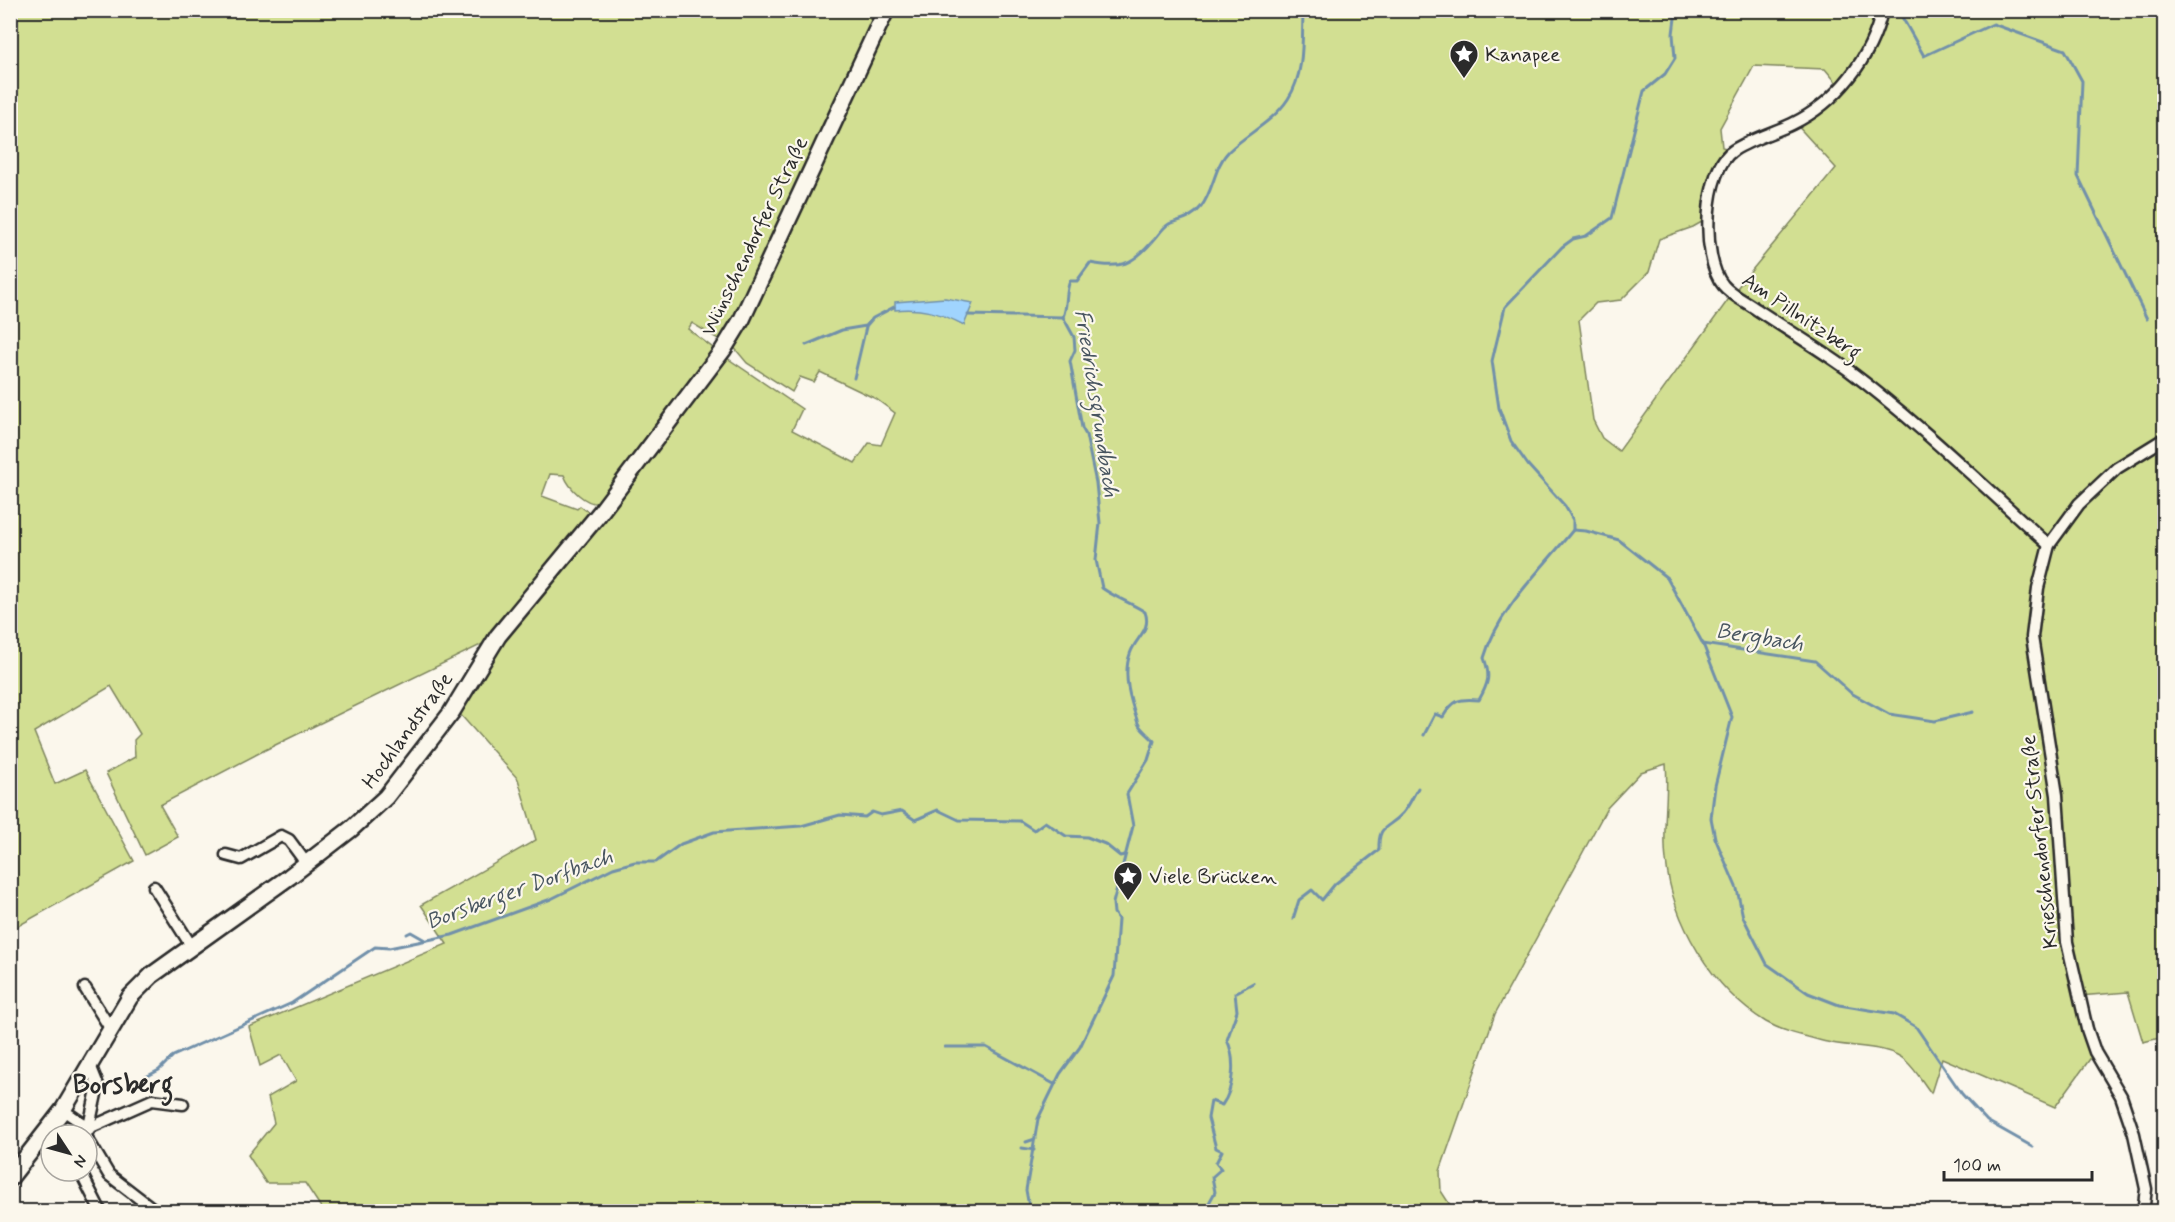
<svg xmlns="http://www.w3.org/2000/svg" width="2175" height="1222" font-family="Mynerve,sans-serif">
	<rect width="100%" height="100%" fill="#fbf7ec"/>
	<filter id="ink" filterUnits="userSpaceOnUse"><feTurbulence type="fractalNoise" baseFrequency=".0167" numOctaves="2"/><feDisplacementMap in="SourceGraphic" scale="12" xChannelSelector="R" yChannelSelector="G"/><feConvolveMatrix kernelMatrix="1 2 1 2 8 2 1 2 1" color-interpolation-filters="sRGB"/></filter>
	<g filter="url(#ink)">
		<g fill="#d2df92" stroke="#7e855e" stroke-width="1.5" fill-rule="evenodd">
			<path d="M10,11H881L723,342L692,323L688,329L717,351L601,503C586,506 569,488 564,475L550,474L542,496L577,509L580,506L592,515L489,641L265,750L160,805L178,837L145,855L106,773L135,757L134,740L140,734L111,686L34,732L55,784L85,770L134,861L11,930Z"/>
			<path d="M891,11H2164V1037L2143,1042L2128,992L2079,996L2095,1052L2055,1107L1942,1058L1931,1093C1923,1083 1916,1070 1906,1061C1887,1044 1850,1048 1827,1042C1807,1037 1784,1032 1766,1022C1712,989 1672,922 1666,860C1662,828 1669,795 1666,764L1641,772L1607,808L1495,1014L1440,1171L1441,1191L1454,1211L324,1212L305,1183H266L248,1155L274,1123L268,1097L296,1081L281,1055L260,1066L249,1027L447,944L421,905L536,840L518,779L458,712L485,660L724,356L802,409L792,430L855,463L869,443L881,445L895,413L876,399L820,372L814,382L800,377L792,392L747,363L732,345ZM1754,66L1825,69L1841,88L1795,123L1836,168L1733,293L1619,451L1602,438L1593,420L1579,320L1596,303L1621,300L1649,272L1659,239L1693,227L1709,218L1722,161L1733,150L1722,147L1720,128Z"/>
		</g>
		<path fill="#a0d4fe" stroke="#7190aa" stroke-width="1.5" d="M945,298L973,303L964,325C941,313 921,307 895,310V302Z"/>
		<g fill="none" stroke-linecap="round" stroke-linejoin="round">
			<g stroke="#7190aa" stroke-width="3">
				<polyline points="1902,10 1902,17 1924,56 1993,24 2065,50 2082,81 2078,176 2147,319"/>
				<polyline points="968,315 1063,317"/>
				<polyline points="806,345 842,330 866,326 873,318 894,307"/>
				<polyline points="854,378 866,327"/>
				<polyline points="1573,530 1586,531 1619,540 1667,578 1703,644 1732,717 1715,786 1711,818 1715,838 1737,889 1743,917 1767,964 1808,993 1839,1005 1894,1014 1916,1027 1962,1094 1987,1121 2033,1147"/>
				<polyline points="1703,644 1815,661 1851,693 1889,714 1935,721 1973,712"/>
				<path d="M1424,735L1435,714L1443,717C1453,700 1459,698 1479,700C1488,684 1491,676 1484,658C1498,609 1542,569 1573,530V520L1565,506L1528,465L1511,441L1499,408L1492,361L1505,307L1562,247L1573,239L1586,236L1612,218L1644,91L1665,74L1675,58L1673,34L1676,10"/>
				<path d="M1293,919L1299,900L1312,890L1322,900L1335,884L1379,850C1378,823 1388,830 1403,813C1409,806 1413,796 1418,788"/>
				<polyline points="407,934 411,932 425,940"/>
				<polyline points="945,1047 986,1047 1054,1084"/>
				<polyline points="144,1078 159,1070 173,1056 292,1003 375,947 389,948 452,935 551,899 613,868 635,862 656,862 681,844 714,832 801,826 840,815 865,817 872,812 881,815 902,811 915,820 938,810 959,820 1020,821 1034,830 1045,822 1066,836 1087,837 1105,844 1120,856 1125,855"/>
				<polyline points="1026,1142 1035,1139"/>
				<polyline points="1022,1148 1034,1150"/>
				<path d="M1030,1212L1026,1190L1038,1119L1060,1074L1080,1047L1114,976L1118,919L1114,913L1113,903L1133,826L1127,794L1148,760L1154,741C1150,736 1140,729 1138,723C1131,702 1122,676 1130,654C1135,638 1152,630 1145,612C1131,603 1116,598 1102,588L1096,560L1100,523L1096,483L1086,435L1082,428L1070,361L1075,350L1074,337L1063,317C1068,305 1065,292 1070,281H1077L1090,263C1121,269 1132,265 1153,241C1158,236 1163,227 1169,224C1181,219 1192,219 1201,207C1214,190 1214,166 1229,151C1248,133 1273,122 1288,99C1305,73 1302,40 1303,10"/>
				<path d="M1204,1212L1215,1192L1212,1177L1221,1169L1216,1163L1222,1151L1216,1148L1208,1118L1211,1101L1222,1105C1234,1089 1236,1058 1227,1040L1237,1011L1235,993L1253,983"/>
			</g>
			<g stroke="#2b2b2b" stroke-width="15">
				<g id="street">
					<path d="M1882,10C1872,58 1836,103 1792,124C1773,133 1751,139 1734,150C1703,169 1701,259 1723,285C1731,295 1745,301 1756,309C1786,329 1818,348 1847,369C1918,422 1983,486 2049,545"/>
					<polyline points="226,855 241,859 281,836 289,840 306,863"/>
					<polyline points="154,887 192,947"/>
					<polyline points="85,988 110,1028"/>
					<polyline points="63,1110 89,1128"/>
					<polyline points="89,1128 152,1100 183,1104"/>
					<polyline points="88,1131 98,1085 90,1065"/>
					<polyline points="87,1138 109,1175 157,1212"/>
					<polyline points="80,1171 101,1212"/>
					<polyline points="2143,1212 2146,1189 2134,1134 2121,1096 2095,1052 2087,1029 2067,942 2057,795 2032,637 2038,588 2049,545 2079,504 2117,468 2164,439"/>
				</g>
			</g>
			<g stroke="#2b2b2b" stroke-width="20">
				<polyline id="secondary" points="10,1178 63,1110 130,997 152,975 289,877 351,829 386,797 451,713 498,636 599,514 723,350 742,319 886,10"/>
			</g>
			<use href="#street" stroke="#fbf7ec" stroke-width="10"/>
			<use href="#secondary" stroke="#fbf7ec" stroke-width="15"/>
		</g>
	</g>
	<defs>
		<g id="sight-pin" transform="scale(1.5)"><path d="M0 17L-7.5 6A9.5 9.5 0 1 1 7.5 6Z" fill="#2b2b2b" stroke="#fbf7ec"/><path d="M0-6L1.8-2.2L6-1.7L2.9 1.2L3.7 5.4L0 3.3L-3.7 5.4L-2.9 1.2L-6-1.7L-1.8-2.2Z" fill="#fff"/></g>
	</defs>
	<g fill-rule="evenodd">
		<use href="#sight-pin" x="1464" y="54"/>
		<use href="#sight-pin" x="1128" y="876"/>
	</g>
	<g text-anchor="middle" stroke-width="4.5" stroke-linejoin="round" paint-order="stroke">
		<g font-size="21" fill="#2b2b2b" stroke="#fbf7ec" text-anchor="start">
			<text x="1485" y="61">Kanapee</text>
			<text x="1149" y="883">Viele Brücken</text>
		</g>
		<g font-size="21" fill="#2b2b2b" stroke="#fbf7ec">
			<text transform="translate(754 236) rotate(-64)" y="7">Wünschendorfer Straße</text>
			<text transform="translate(1802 316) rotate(34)" y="7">Am Pillnitzberg</text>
			<text transform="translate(407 730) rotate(-54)" y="7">Hochlandstraße</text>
			<text transform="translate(2039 842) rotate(-96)" y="7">Krieschendorfer Straße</text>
		</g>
		<g font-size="22" font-style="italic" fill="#485560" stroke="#fbf7ec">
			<text transform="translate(1098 403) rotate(81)" y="8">Friedrichsgrundbach</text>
			<text transform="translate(1760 636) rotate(9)" y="8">Bergbach</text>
			<text transform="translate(519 888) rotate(-20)" y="8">Borsberger Dorfbach</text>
		</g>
		<g font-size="27" font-weight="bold" fill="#2b2b2b" stroke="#fbf7ec">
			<text x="123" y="1093">Borsberg</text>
		</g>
	</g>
	<rect width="2175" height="1222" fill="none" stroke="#fbf7ec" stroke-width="36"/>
	<rect x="18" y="18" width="2139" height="1186" fill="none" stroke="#2b2b2b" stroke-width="2" filter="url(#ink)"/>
	<g transform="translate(69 1153) rotate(126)"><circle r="28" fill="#fbf7ec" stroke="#a8a59f" stroke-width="1.5"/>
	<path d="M0-4.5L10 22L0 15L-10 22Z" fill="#2b2b2b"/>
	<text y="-9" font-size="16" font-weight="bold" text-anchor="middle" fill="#2b2b2b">N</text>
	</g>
	<path d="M1944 1171v9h148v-9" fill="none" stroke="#2b2b2b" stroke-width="3"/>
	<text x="1953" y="1171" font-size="18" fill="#2b2b2b" stroke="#fbf7ec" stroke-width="4.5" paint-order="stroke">100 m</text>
</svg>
